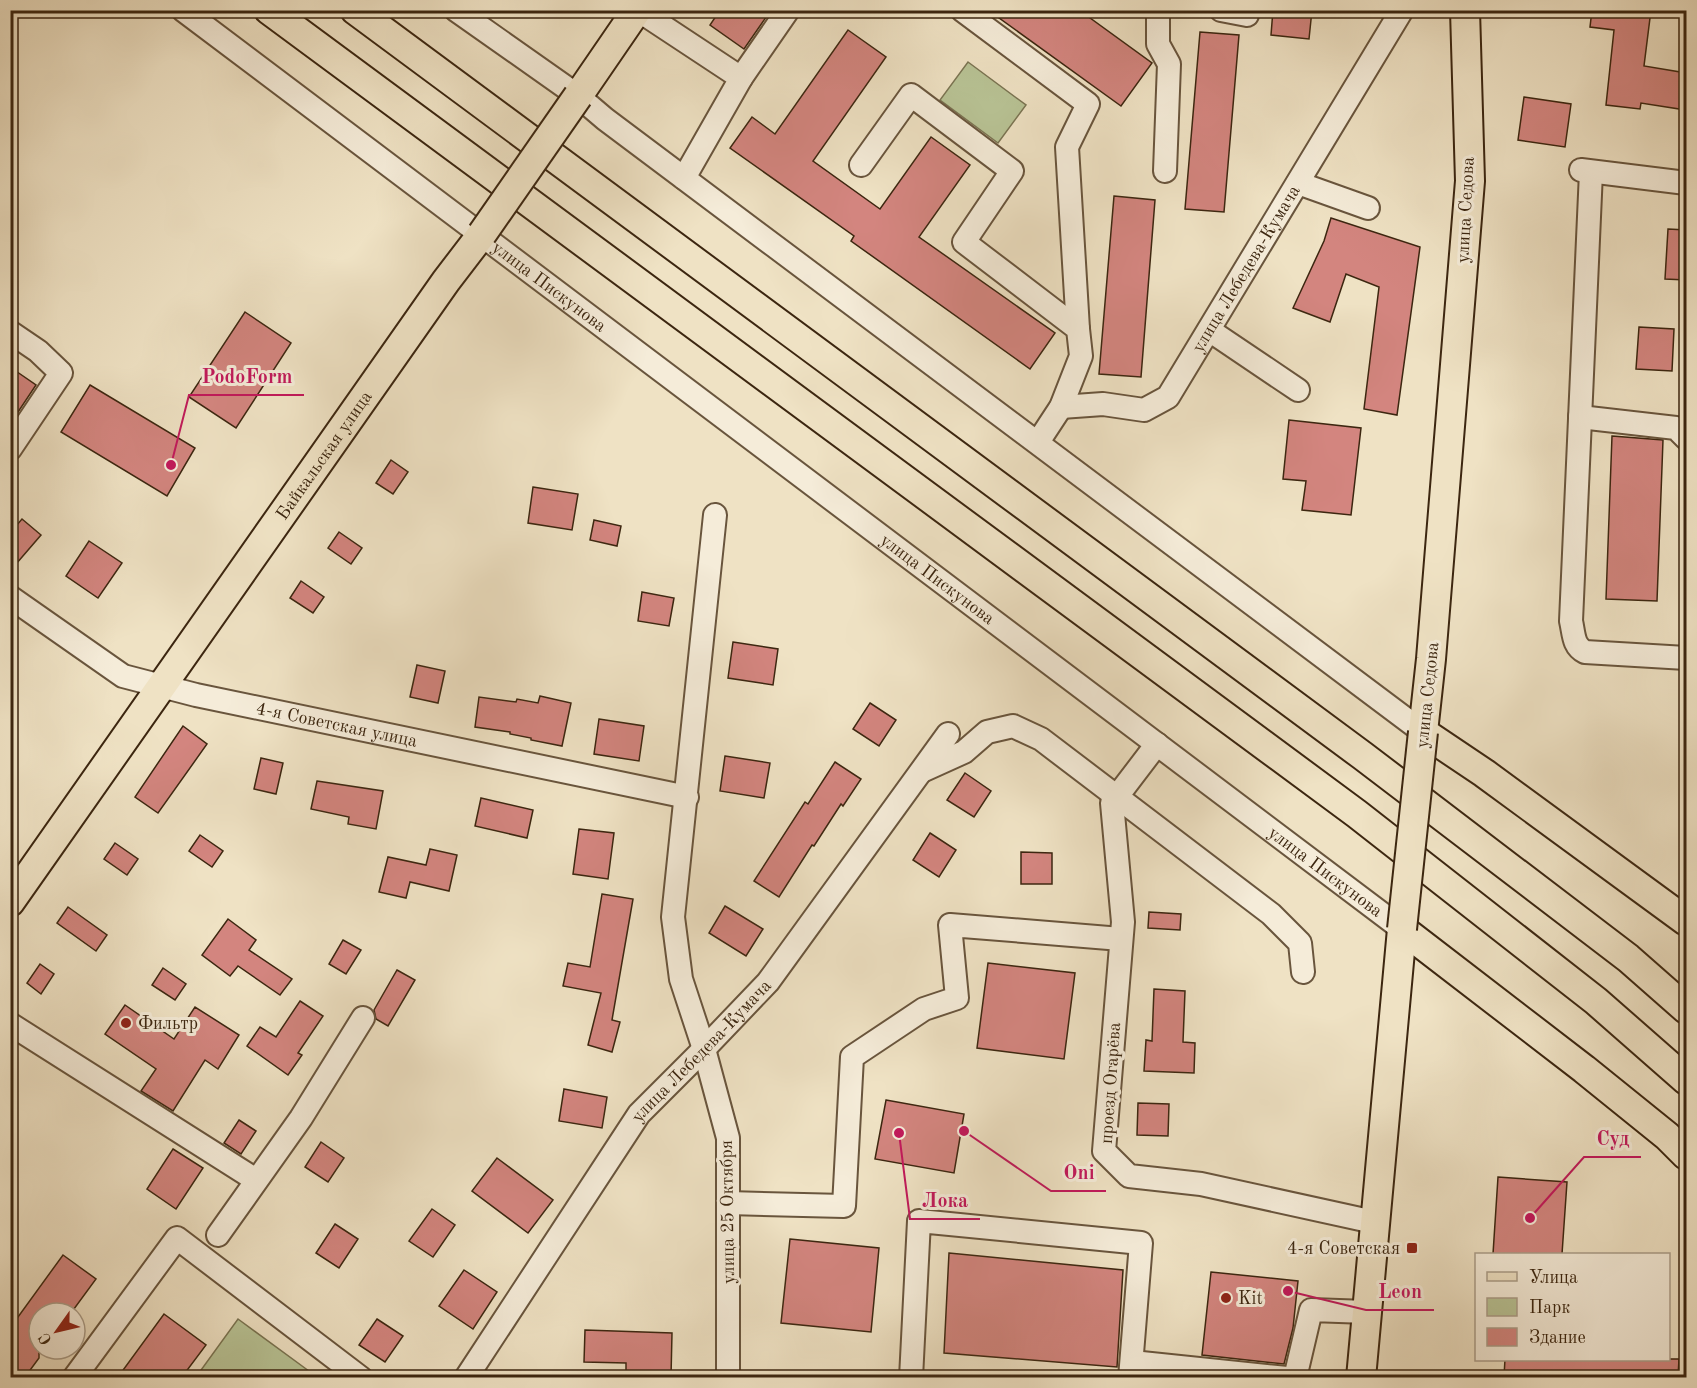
<svg xmlns="http://www.w3.org/2000/svg" width="1697" height="1388" font-family="'Old Standard TT',serif">
	<rect width="100%" height="100%" fill="#efe2c4"/>
	<filter id="stains"><feTurbulence type="fractalNoise" baseFrequency=".00333" numOctaves="4"/><feColorMatrix values="0 0 0 0 .2 0 0 0 0 .09 0 0 0 0 .02 0 0 0 .5 -.17"/></filter>
	<radialGradient id="worn" r=".72"><stop offset=".6" stop-color="#630" stop-opacity="0"/><stop offset="1" stop-color="#630" stop-opacity=".3"/></radialGradient>
	<g fill="#b8c395" stroke="#7a7452" stroke-width="1.5">
		<polygon points="968,62 1026,105 998,143 940,100"/>
		<polygon points="238,1319 313,1374 310,1377 196,1377"/>
	</g>
	<g fill="#d3857f" stroke="#3c2610" stroke-width="1.5">
		<polygon points="720,10 771,10 744,49 710,25"/>
		<polygon points="988,10 1079,10 1152,63 1121,106"/>
		<polygon points="1273,10 1312,10 1309,39 1271,35"/>
		<polygon points="1592,10 1651,10 1644,66 1686,73 1686,110 1641,103 1640,109 1606,105 1614,30 1590,27"/>
		<polygon points="848,30 886,57 813,161 880,209 931,137 970,165 919,237 1055,333 1030,369 851,241 854,236 730,148 752,117 775,134"/>
		<polygon points="1200,32 1239,35 1224,212 1185,209"/>
		<polygon points="1524,97 1571,104 1565,147 1518,140"/>
		<polygon points="1114,196 1155,200 1141,377 1099,374"/>
		<polygon points="1331,218 1420,247 1397,415 1364,409 1379,287 1346,274 1330,322 1293,308 1324,241"/>
		<polygon points="1668,229 1686,230 1686,280 1665,279"/>
		<polygon points="245,312 291,343 236,428 189,397"/>
		<polygon points="1639,327 1674,329 1672,371 1636,369"/>
		<polygon points="10,367 36,385 10,424"/>
		<polygon points="90,385 195,448 167,496 61,432"/>
		<polygon points="1289,420 1361,428 1351,515 1302,510 1306,481 1283,479"/>
		<polygon points="1612,436 1663,440 1657,601 1606,599"/>
		<polygon points="391,460 408,472 393,494 376,483"/>
		<polygon points="533,487 578,494 572,530 528,523"/>
		<polygon points="22,519 41,535 10,571 10,533"/>
		<polygon points="594,520 621,526 617,546 590,540"/>
		<polygon points="339,532 362,548 351,564 328,548"/>
		<polygon points="89,541 122,563 98,598 66,576"/>
		<polygon points="301,581 324,597 313,613 290,598"/>
		<polygon points="642,592 674,598 669,626 638,621"/>
		<polygon points="733,642 778,649 773,685 728,678"/>
		<polygon points="417,665 445,671 438,703 410,697"/>
		<polygon points="540,696 571,703 562,746 531,740 531,738 510,734 510,732 475,727 479,697 516,702 517,699 538,703"/>
		<polygon points="870,703 896,720 879,746 853,729"/>
		<polygon points="599,719 644,726 639,761 594,754"/>
		<polygon points="183,726 207,744 158,813 135,797"/>
		<polygon points="725,756 770,763 764,798 720,791"/>
		<polygon points="261,758 283,763 276,794 254,789"/>
		<polygon points="835,762 861,779 843,806 841,804 814,846 812,845 779,897 754,881 805,802 808,804"/>
		<polygon points="965,773 991,791 974,817 947,800"/>
		<polygon points="317,781 383,791 376,829 348,824 349,817 311,809"/>
		<polygon points="481,798 533,810 527,838 475,826"/>
		<polygon points="579,829 614,833 608,879 573,874"/>
		<polygon points="930,833 956,850 939,877 913,860"/>
		<polygon points="200,835 223,851 212,867 189,851"/>
		<polygon points="115,843 138,859 127,875 104,859"/>
		<polygon points="430,849 457,855 449,891 410,882 406,898 379,892 388,857 426,865"/>
		<polygon points="1021,852 1052,853 1052,884 1021,884"/>
		<polygon points="602,894 633,899 612,1020 620,1022 612,1052 588,1045 601,993 563,986 568,963 590,967"/>
		<polygon points="725,906 763,929 746,956 709,933"/>
		<polygon points="68,907 107,935 96,951 57,923"/>
		<polygon points="1149,912 1181,914 1180,930 1148,928"/>
		<polygon points="228,919 256,940 249,950 292,979 280,995 238,966 230,976 202,955"/>
		<polygon points="343,940 361,950 346,974 329,964"/>
		<polygon points="988,963 1075,973 1064,1059 977,1048"/>
		<polygon points="40,964 54,974 41,994 27,983"/>
		<polygon points="163,968 186,984 175,1000 152,985"/>
		<polygon points="397,970 415,980 388,1026 376,1019 374,1010"/>
		<polygon points="1154,989 1185,991 1183,1042 1195,1043 1194,1073 1144,1071 1146,1040 1152,1041"/>
		<polygon points="300,1001 323,1016 298,1053 302,1055 288,1075 247,1046 260,1027 276,1037"/>
		<polygon points="125,1005 174,1039 195,1007 239,1035 218,1069 205,1060 173,1111 141,1091 156,1069 105,1034"/>
		<polygon points="564,1089 607,1097 602,1128 559,1121"/>
		<polygon points="886,1100 964,1114 954,1173 875,1159"/>
		<polygon points="1138,1103 1169,1104 1168,1136 1137,1135"/>
		<polygon points="239,1120 256,1131 241,1154 224,1143"/>
		<polygon points="321,1142 344,1158 328,1182 305,1167"/>
		<polygon points="173,1149 203,1168 176,1209 147,1189"/>
		<polygon points="497,1158 553,1200 528,1233 472,1191"/>
		<polygon points="1498,1177 1567,1182 1562,1254 1493,1254"/>
		<polygon points="432,1209 455,1225 433,1257 409,1241"/>
		<polygon points="335,1224 358,1239 339,1268 316,1253"/>
		<polygon points="790,1239 879,1248 871,1332 781,1323"/>
		<polygon points="949,1253 1123,1270 1117,1367 944,1353"/>
		<polygon points="63,1255 96,1279 71,1313 39,1313 39,1358 25,1377 10,1377 10,1328"/>
		<polygon points="464,1270 497,1292 473,1329 439,1306"/>
		<polygon points="1211,1272 1298,1281 1293,1328 1284,1364 1202,1355"/>
		<polygon points="164,1314 206,1345 182,1377 118,1377"/>
		<polygon points="377,1319 403,1336 385,1362 359,1345"/>
		<polygon points="585,1330 672,1333 671,1377 626,1377 626,1363 584,1362"/>
		<polygon points="1505,1359 1679,1359 1678,1377 1504,1377"/>
	</g>
	<g fill="none" stroke-linecap="round" stroke-linejoin="round">
		<g stroke="#69553d" stroke-width="26">
			<g id="minor">
				<path id="s1" d="M183,10L1402,929"/>
				<polyline points="456,10 578,96 605,119 1423,732"/>
				<polyline points="638,10 741,78 684,178"/>
				<polyline points="962,10 1088,104 1067,147 1078,329"/>
				<polyline points="1158,10 1158,44 1169,64 1165,171"/>
				<polyline points="1221,10 1247,15 1247,10"/>
				<polyline points="741,78 788,10"/>
				<polyline points="861,165 911,95 1012,171 964,242 1078,329 1081,356 1061,407 1038,442"/>
				<polyline points="1581,170 1686,183"/>
				<path d="M1591,172L1571,621C1574,634 1573,646 1585,652L1686,658"/>
				<polyline points="1298,183 1368,208"/>
				<polyline points="1209,330 1298,390"/>
				<polyline points="10,332 38,351 61,373 10,449"/>
				<path id="s2" d="M1061,407L1103,404L1144,410L1168,397L1402,10"/>
				<polyline points="1580,417 1676,428 1686,438"/>
				<polyline points="715,515 673,917 681,979 704,1049 728,1138 728,1378"/>
				<path id="s3" d="M10,597L123,676L196,695L687,797"/>
				<polyline points="1157,744 1112,803 1123,922 1104,1151 1129,1176 1201,1184 1374,1222"/>
				<polyline points="922,771 964,752 987,732 1013,726 1041,739 1271,914 1300,943 1303,972"/>
				<polyline points="10,1024 256,1180"/>
				<polyline points="728,1203 844,1206 852,1057 924,1009 957,998 950,925 1121,939"/>
				<polyline points="218,1235 301,1118 363,1018"/>
				<polyline points="1132,1362 1287,1378"/>
				<polyline points="74,1378 177,1238 361,1378"/>
				<path id="s4" d="M466,1378L639,1114L704,1049L768,982L948,734"/>
				<polyline points="911,1378 919,1221 1141,1243 1130,1378"/>
				<polyline points="1295,1378 1311,1310 1367,1312"/>
			</g>
		</g>
		<g stroke="#3c2610" stroke-width="32">
			<g id="major">
				<polyline points="269,10 1357,814 1596,1001 1686,1080"/>
				<polyline points="355,10 1363,756 1628,958 1686,1009"/>
				<polyline points="1465,10 1470,181 1431,659 1423,732 1484,773 1686,921"/>
				<polyline points="578,96 637,10"/>
				<path id="s5" d="M10,902L446,281L482,234"/>
				<polyline points="1402,929 1584,1069 1667,1136 1686,1155"/>
				<polyline points="1361,1378 1402,929"/>
			</g>
		</g>
		<use href="#minor" stroke="#f5ecd9" stroke-width="22"/>
		<use href="#major" stroke="#efe2c4" stroke-width="28"/>
		<g stroke="#3c2610" stroke-width="32" stroke-linecap="butt">
			<g id="major-bridge">
				<polyline points="482,234 578,96"/>
				<polyline points="1402,929 1423,732"/>
			</g>
		</g>
		<use href="#major-bridge" stroke="#efe2c4" stroke-width="28"/>
	</g>
	<g fill="#8f2418" stroke="#f5ecd9" stroke-width="2">
		<circle cx="126" cy="1023" r="6"/>
		<rect x="1406" y="1242" width="12" height="12" rx="3"/>
		<circle cx="1226" cy="1298" r="6"/>
	</g>
	<g text-anchor="middle" stroke-width="6" stroke-linejoin="round" paint-order="stroke">
		<g font-size="18" fill="#3c2610" stroke="#f5ecd9">
			<text transform="translate(1465 210) rotate(-87)" y="6">улица Седова</text>
			<text dy="6" stroke="none"><textPath href="#s2" startOffset="261">улица Лебедева-Кумача</textPath></text>
			<text dy="6" stroke="none"><textPath href="#s1" startOffset="459">улица Пискунова</textPath></text>
			<text dy="6" stroke="none"><textPath href="#s5" startOffset="546">Байкальская улица</textPath></text>
			<text dy="6" stroke="none"><textPath href="#s1" startOffset="945">улица Пискунова</textPath></text>
			<text transform="translate(1427 695) rotate(-84)" y="6">улица Седова</text>
			<text dy="6" stroke="none"><textPath href="#s3" startOffset="357">4-я Советская улица</textPath></text>
			<text dy="6" stroke="none"><textPath href="#s1" startOffset="1431">улица Пискунова</textPath></text>
			<text dy="6" stroke="none"><textPath href="#s4" startOffset="404">улица Лебедева-Кумача</textPath></text>
			<text transform="translate(1110 1083) rotate(-86)" y="6">проезд Огарёва</text>
			<text transform="translate(727 1212) rotate(-91)" y="6">улица 25 Октября</text>
		</g>
		<g font-size="18" fill="#3c2610" stroke="#f5ecd9" text-anchor="start">
			<text x="138" y="1029">Фильтр</text>
			<text x="1400" y="1254" text-anchor="end">4-я Советская</text>
			<text x="1238" y="1304">Kit</text>
		</g>
	</g>
	<path fill="none" stroke="#c2185b" stroke-width="2" d="M171 465L189 395H304M1530 1218L1584 1157H1641M964 1131L1051 1191H1106M899 1133L910 1219H980M1288 1291L1366 1310H1434"/>
	<g fill="#c2185b" stroke="#f5ecd9" stroke-width="2">
		<circle cx="171" cy="465" r="6"/>
		<circle cx="1530" cy="1218" r="6"/>
		<circle cx="964" cy="1131" r="6"/>
		<circle cx="899" cy="1133" r="6"/>
		<circle cx="1288" cy="1291" r="6"/>
	</g>
	<g font-size="20" text-anchor="middle" font-weight="bold" fill="#c2185b" stroke="#f5ecd9" stroke-width="6" stroke-linejoin="round" paint-order="stroke">
		<text x="247" y="383">PodoForm</text>
		<text x="1613" y="1145">Суд</text>
		<text x="1079" y="1179">Oni</text>
		<text x="945" y="1207">Лока</text>
		<text x="1400" y="1298">Leon</text>
	</g>
	<rect width="1697" height="1388" fill="none" stroke="#efe2c4" stroke-width="36"/>
	<rect x="12" y="12" width="1673" height="1364" fill="none" stroke="#3c2610" stroke-width="3"/>
	<rect x="18" y="18" width="1661" height="1352" fill="none" stroke="#3c2610" stroke-width="1.5"/>
	<rect x="1475" y="1253" width="195" height="108" fill="#f5ecd9" stroke="#ab9d89" stroke-width="1.5"/>
	<rect x="1487" y="1272" width="30" height="9" fill="#efe2c4" stroke="#ab9d89" stroke-width="1.5"/>
	<text x="1529" y="1283" font-size="18" fill="#3c2610">Улица</text>
	<rect x="1487" y="1298" width="30" height="18" fill="#b8c395" stroke="#ab9d89" stroke-width="1.5"/>
	<text x="1529" y="1313" font-size="18" fill="#3c2610">Парк</text>
	<rect x="1487" y="1328" width="30" height="18" fill="#d3857f" stroke="#ab9d89" stroke-width="1.5"/>
	<text x="1529" y="1343" font-size="18" fill="#3c2610">Здание</text>
	<g transform="translate(57 1331) rotate(236)"><circle r="28" fill="#f5ecd9" stroke="#ab9d89" stroke-width="1.5"/>
	<path d="M0-4.5L10 22L0 15L-10 22Z" fill="#8f2418"/>
	<text y="-9" font-size="16" font-weight="bold" text-anchor="middle" fill="#3c2610">С</text>
	</g>
	<rect width="100%" height="100%" filter="url(#stains)"/>
	<rect width="100%" height="100%" fill="url(#worn)"/>
</svg>
